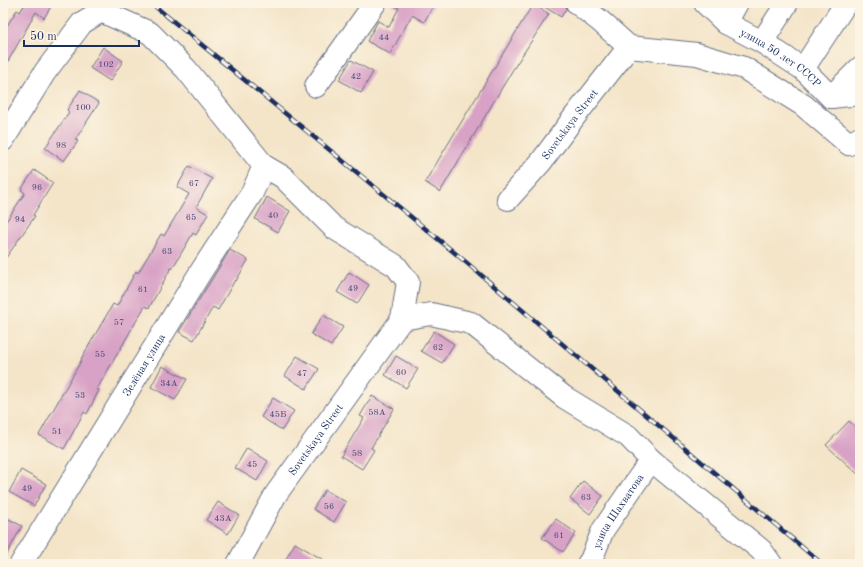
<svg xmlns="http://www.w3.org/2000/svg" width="863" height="567" font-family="'Old Standard TT',serif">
	<rect width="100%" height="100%" fill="#fcf5e5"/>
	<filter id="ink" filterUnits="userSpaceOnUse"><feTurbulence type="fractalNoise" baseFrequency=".025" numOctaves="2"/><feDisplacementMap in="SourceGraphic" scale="8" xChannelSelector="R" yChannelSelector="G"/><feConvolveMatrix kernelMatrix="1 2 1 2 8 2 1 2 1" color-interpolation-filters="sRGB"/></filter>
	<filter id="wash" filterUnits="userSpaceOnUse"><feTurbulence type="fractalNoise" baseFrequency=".012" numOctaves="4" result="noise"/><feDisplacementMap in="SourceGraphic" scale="16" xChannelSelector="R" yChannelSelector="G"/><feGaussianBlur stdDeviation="0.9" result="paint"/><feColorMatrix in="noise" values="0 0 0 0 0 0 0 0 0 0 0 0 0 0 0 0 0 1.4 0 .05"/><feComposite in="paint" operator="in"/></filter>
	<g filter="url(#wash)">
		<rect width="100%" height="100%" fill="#f4e5c9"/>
		<g id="blocks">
			<g fill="#d8a1c6">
				<polygon points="23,3 53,3 44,18 36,12 3,70 3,32 17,10 20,12 25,4"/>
				<polygon points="389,3 435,3 424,22 412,15 390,54 367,41 378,21 389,27 399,8"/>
				<polygon points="538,3 565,3 566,9 561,17"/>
				<polygon points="533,4 549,14 512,71 440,192 425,182"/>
				<polygon points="103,47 123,61 110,81 90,68"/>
				<polygon points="351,60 373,72 361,93 339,80"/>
				<polygon points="80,90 99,103 75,140 78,141 64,161 45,148 69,112 67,110"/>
				<polygon points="189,166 212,179 196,207 208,214 196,235 193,233 172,269 171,268 149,308 145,306 97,389 99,390 87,414 84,412 64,449 39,435 82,359 81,359 113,304 117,306 136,271 138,273 161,234 164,236 189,194 177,187"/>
				<polygon points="34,170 53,183 33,215 35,216 3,262 3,226 25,193 21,190"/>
				<polygon points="267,197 290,211 278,232 255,219"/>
				<polygon points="230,250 248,260 236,281 235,280 218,310 213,307 194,340 179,332"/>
				<polygon points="349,272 369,285 357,304 337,292"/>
				<polygon points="323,315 343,327 331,346 311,334"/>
				<polygon points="434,331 454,344 442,363 421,351"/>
				<polygon points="297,356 319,369 306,389 285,376"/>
				<polygon points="396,356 418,369 406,388 385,375"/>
				<polygon points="162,366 187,379 175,400 151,387"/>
				<polygon points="372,396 394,409 371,448 374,450 362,469 341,456 364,418 360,416"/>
				<polygon points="273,398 294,411 282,430 261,417"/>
				<polygon points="849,421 860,431 860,476 826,445"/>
				<polygon points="247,448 268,461 257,481 235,468"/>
				<polygon points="21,470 46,484 34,506 9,492"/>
				<polygon points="583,481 603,496 590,514 570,499"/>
				<polygon points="325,490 346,502 334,522 313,509"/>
				<polygon points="218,502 239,515 228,534 206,520"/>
				<polygon points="3,516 22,526 3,561"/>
				<polygon points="556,519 576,533 563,552 542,538"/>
				<polygon points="295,543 330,564 283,564"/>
			</g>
		</g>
	</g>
	<g filter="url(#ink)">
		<use href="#blocks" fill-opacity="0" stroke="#676f83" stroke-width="1"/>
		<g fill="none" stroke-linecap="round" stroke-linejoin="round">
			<g stroke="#676f83" stroke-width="24">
				<g id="minor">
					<polyline points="577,3 600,21 629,47 697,54 744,68 803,105 849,144 860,138"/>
					<path id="s1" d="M705,3L726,23L762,42L803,69L831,97L860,94"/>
					<polyline points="726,23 737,3"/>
					<polyline points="762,42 787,3"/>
					<polyline points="803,69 846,3"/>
					<polyline points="316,86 375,3"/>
					<polyline points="831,97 860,68"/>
					<polyline points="3,140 45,72 82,23 101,11 150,33 186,69 264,166 283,177 334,228 396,266 408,282 402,319 431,314 471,323 564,397 628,436 651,460 761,550 771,564"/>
					<path id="s2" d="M508,199L541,162L575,116L629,47"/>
					<path id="s3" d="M21,564L200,273L252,193L264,166"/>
					<path id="s4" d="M238,564L276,494L402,319"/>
					<path id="s5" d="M588,564L591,560L603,530L651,460"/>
				</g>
			</g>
			<use href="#minor" stroke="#fff" stroke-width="22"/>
			<g stroke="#1b2f5e" stroke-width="4.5">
				<polyline id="rail" points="151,3 461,258 822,564"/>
			</g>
			<use href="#rail" stroke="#fcf5e5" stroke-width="3" stroke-dasharray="9" stroke-linecap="butt"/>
		</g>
	</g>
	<g text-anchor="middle" stroke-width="4" stroke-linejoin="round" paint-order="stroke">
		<g font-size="9" fill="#4a4c78">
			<text x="384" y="40">44</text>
			<text x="106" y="67">102</text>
			<text x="356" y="79">42</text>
			<text x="83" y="110">100</text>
			<text x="61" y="148">98</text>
			<text x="194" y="186">67</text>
			<text x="37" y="190">96</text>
			<text x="273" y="218">40</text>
			<text x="191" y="220">65</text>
			<text x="20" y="222">94</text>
			<text x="167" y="254">63</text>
			<text x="353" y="291">49</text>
			<text x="143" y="292">61</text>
			<text x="119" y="325">57</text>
			<text x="438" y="350">62</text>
			<text x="100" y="357">55</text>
			<text x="401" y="375">60</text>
			<text x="302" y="376">47</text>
			<text x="169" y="386">34А</text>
			<text x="80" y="398">53</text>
			<text x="377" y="415">58А</text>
			<text x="278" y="417">45Б</text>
			<text x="57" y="434">51</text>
			<text x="357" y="456">58</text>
			<text x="252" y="467">45</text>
			<text x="27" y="491">49</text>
			<text x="586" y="500">63</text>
			<text x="329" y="509">56</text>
			<text x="223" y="521">43А</text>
			<text x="559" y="538">61</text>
		</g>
		<g font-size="11" fill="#1b2f5e" stroke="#fcf5e5">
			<text dy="4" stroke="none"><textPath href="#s1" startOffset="94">улица 50 лет СССР</textPath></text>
			<text dy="4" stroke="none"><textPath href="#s2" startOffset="97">Sovetskaya Street</textPath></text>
			<text dy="4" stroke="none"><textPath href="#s3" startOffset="234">Зелёная улица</textPath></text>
			<text dy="4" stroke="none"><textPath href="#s4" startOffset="147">Sovetskaya Street</textPath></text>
			<text dy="4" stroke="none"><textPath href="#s5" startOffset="61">улица Шахватова</textPath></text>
		</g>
	</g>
	<rect width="863" height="567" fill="none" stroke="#fcf5e5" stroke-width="16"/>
	<path d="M24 40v6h115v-6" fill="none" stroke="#1b2f5e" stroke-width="2"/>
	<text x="30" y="40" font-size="12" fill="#1b2f5e" stroke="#fcf5e5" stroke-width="3" paint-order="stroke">50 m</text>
</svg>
